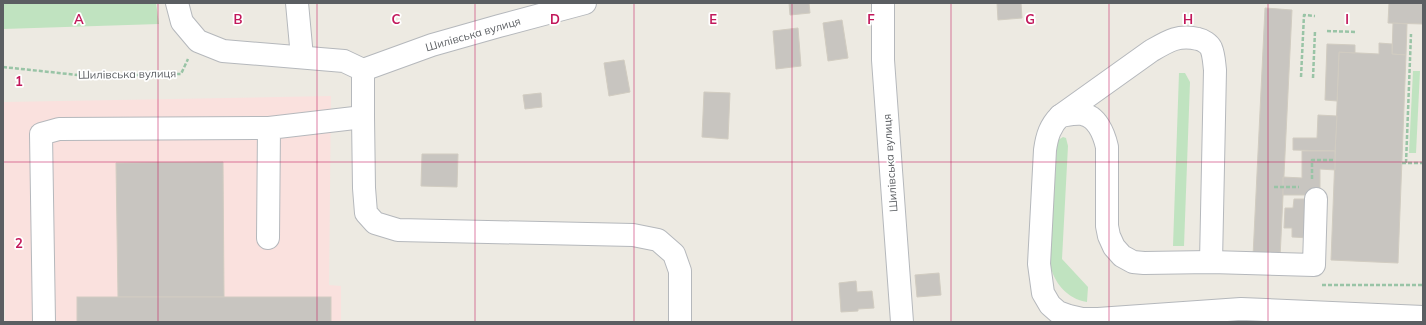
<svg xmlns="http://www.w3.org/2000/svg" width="1426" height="325" font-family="Mulish,sans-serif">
	<rect width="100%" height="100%" fill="#edeae2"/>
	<polygon fill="#fae1de" points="331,96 329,285 341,286 341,322 5,322 4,102"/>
	<g fill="#c0e3c0">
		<polygon points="3,3 156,3 159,24 3,29"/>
		<polygon points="1413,71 1420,71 1416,153 1409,153"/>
		<polygon points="1179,73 1185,73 1190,82 1184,246 1173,246"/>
		<path d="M1063,137L1066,138L1068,146L1062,259L1088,287L1087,302C1067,299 1053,282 1050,263L1057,145L1058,140Z"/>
	</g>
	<g fill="#c8c5c0" stroke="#d1ccc1">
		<polygon points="789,3 809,3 810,13 790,15"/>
		<polygon points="997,3 1021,3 1022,18 998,20"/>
		<polygon points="1389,3 1423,3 1423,24 1388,23"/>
		<polygon points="1265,8 1292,10 1280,258 1253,256"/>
		<polygon points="842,20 848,58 828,61 823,23"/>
		<polygon points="1393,23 1407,24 1406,55 1392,54"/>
		<polygon points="798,28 801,66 776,69 773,31"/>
		<polygon points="1379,43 1392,44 1392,54 1406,55 1398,263 1331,260 1339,52 1379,54"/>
		<polygon points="1327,44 1355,45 1355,53 1339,52 1337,101 1325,100"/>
		<polygon points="624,60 630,92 609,96 604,63"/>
		<polygon points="704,92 730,93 728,139 702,137"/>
		<polygon points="541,93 542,107 525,109 523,95"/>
		<polygon points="1318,115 1337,116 1335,151 1293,150 1293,138 1317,138"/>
		<polygon points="1302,151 1335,151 1335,170 1320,169 1320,195 1283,195 1283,177 1302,178"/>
		<polygon points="422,154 458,154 457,187 421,186"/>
		<polygon points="223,162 224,297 118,297 116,163"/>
		<polygon points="1294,199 1311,199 1310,238 1292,237 1292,228 1284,228 1285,208 1293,208"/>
		<polygon points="939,273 941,295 917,297 915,275"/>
		<polygon points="856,281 857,292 872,291 874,308 858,309 858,311 841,312 839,283"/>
		<rect x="77" y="297" width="254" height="25"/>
	</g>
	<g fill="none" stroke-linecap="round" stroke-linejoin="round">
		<g stroke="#b5b8bc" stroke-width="24">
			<g id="minor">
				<polyline points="177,3 182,22 198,41 223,51 344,61 363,70 363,117 364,188 366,213 375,223 398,230 633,235 658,240 674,254 680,271 680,322"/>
				<polyline points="297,3 302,57"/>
				<polyline points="883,3 883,60 902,322"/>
				<polyline points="363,70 432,45 499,26 585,3"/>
				<path d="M1060,116C1067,115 1076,113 1082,114C1097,116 1104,134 1107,147V226L1109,236L1114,247L1122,256L1133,262L1144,263L1211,262L1314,265L1316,199"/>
				<polyline points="268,238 269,128 363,117"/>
				<path d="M1211,262L1215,70C1214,62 1214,55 1211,48C1209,44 1203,40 1198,39C1179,34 1168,41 1151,51L1060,116C1050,126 1047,136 1045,150L1039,264L1043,293L1050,305L1058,312L1069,316L1082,319H1098L1241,309L1423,317"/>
				<polyline points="44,322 41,134 59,129 269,128"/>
			</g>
		</g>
		<g stroke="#99c4a6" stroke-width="2.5" stroke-dasharray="4 2" stroke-linecap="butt">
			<polyline points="1327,31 1357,32"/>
			<polyline points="3,67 87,76 181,74 188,59"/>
			<polyline points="1301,77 1304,15 1315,16"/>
			<polyline points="1313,78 1315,31"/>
			<polyline points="1402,163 1423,163"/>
			<polyline points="1406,163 1411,34"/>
			<polyline points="1312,179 1312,160 1335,160"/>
			<polyline points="1274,187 1299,187"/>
			<polyline points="1322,285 1423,285"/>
		</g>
		<use href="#minor" stroke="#fff" stroke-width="22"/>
	</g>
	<path fill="none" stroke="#c2185b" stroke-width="1" stroke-opacity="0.55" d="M158,3V322M317,3V322M475,3V322M634,3V322M792,3V322M951,3V322M1109,3V322M1268,3V322M3,162H1423"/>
	<g text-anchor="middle" stroke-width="3.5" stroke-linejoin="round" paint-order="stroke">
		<g font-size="11" fill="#5b5e62" stroke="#fff">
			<text transform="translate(473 34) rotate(-16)" y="4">Шилівська вулиця</text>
			<text transform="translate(127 74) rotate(-1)" y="4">Шилівська вулиця</text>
			<text transform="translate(890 163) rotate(-94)" y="4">Шилівська вулиця</text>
		</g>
	</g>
	<g font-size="13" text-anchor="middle" font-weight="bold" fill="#c2185b" stroke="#fff" stroke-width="3.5" stroke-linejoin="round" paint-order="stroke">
		<text x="79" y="24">A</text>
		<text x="238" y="24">B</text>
		<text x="396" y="24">C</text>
		<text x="555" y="24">D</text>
		<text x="713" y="24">E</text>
		<text x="871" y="24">F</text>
		<text x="1030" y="24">G</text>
		<text x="1188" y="24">H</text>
		<text x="1347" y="24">I</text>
		<text x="19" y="86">1</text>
		<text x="19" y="248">2</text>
	</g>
	<rect width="1426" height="325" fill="none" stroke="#5b5e62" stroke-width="8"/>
</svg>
